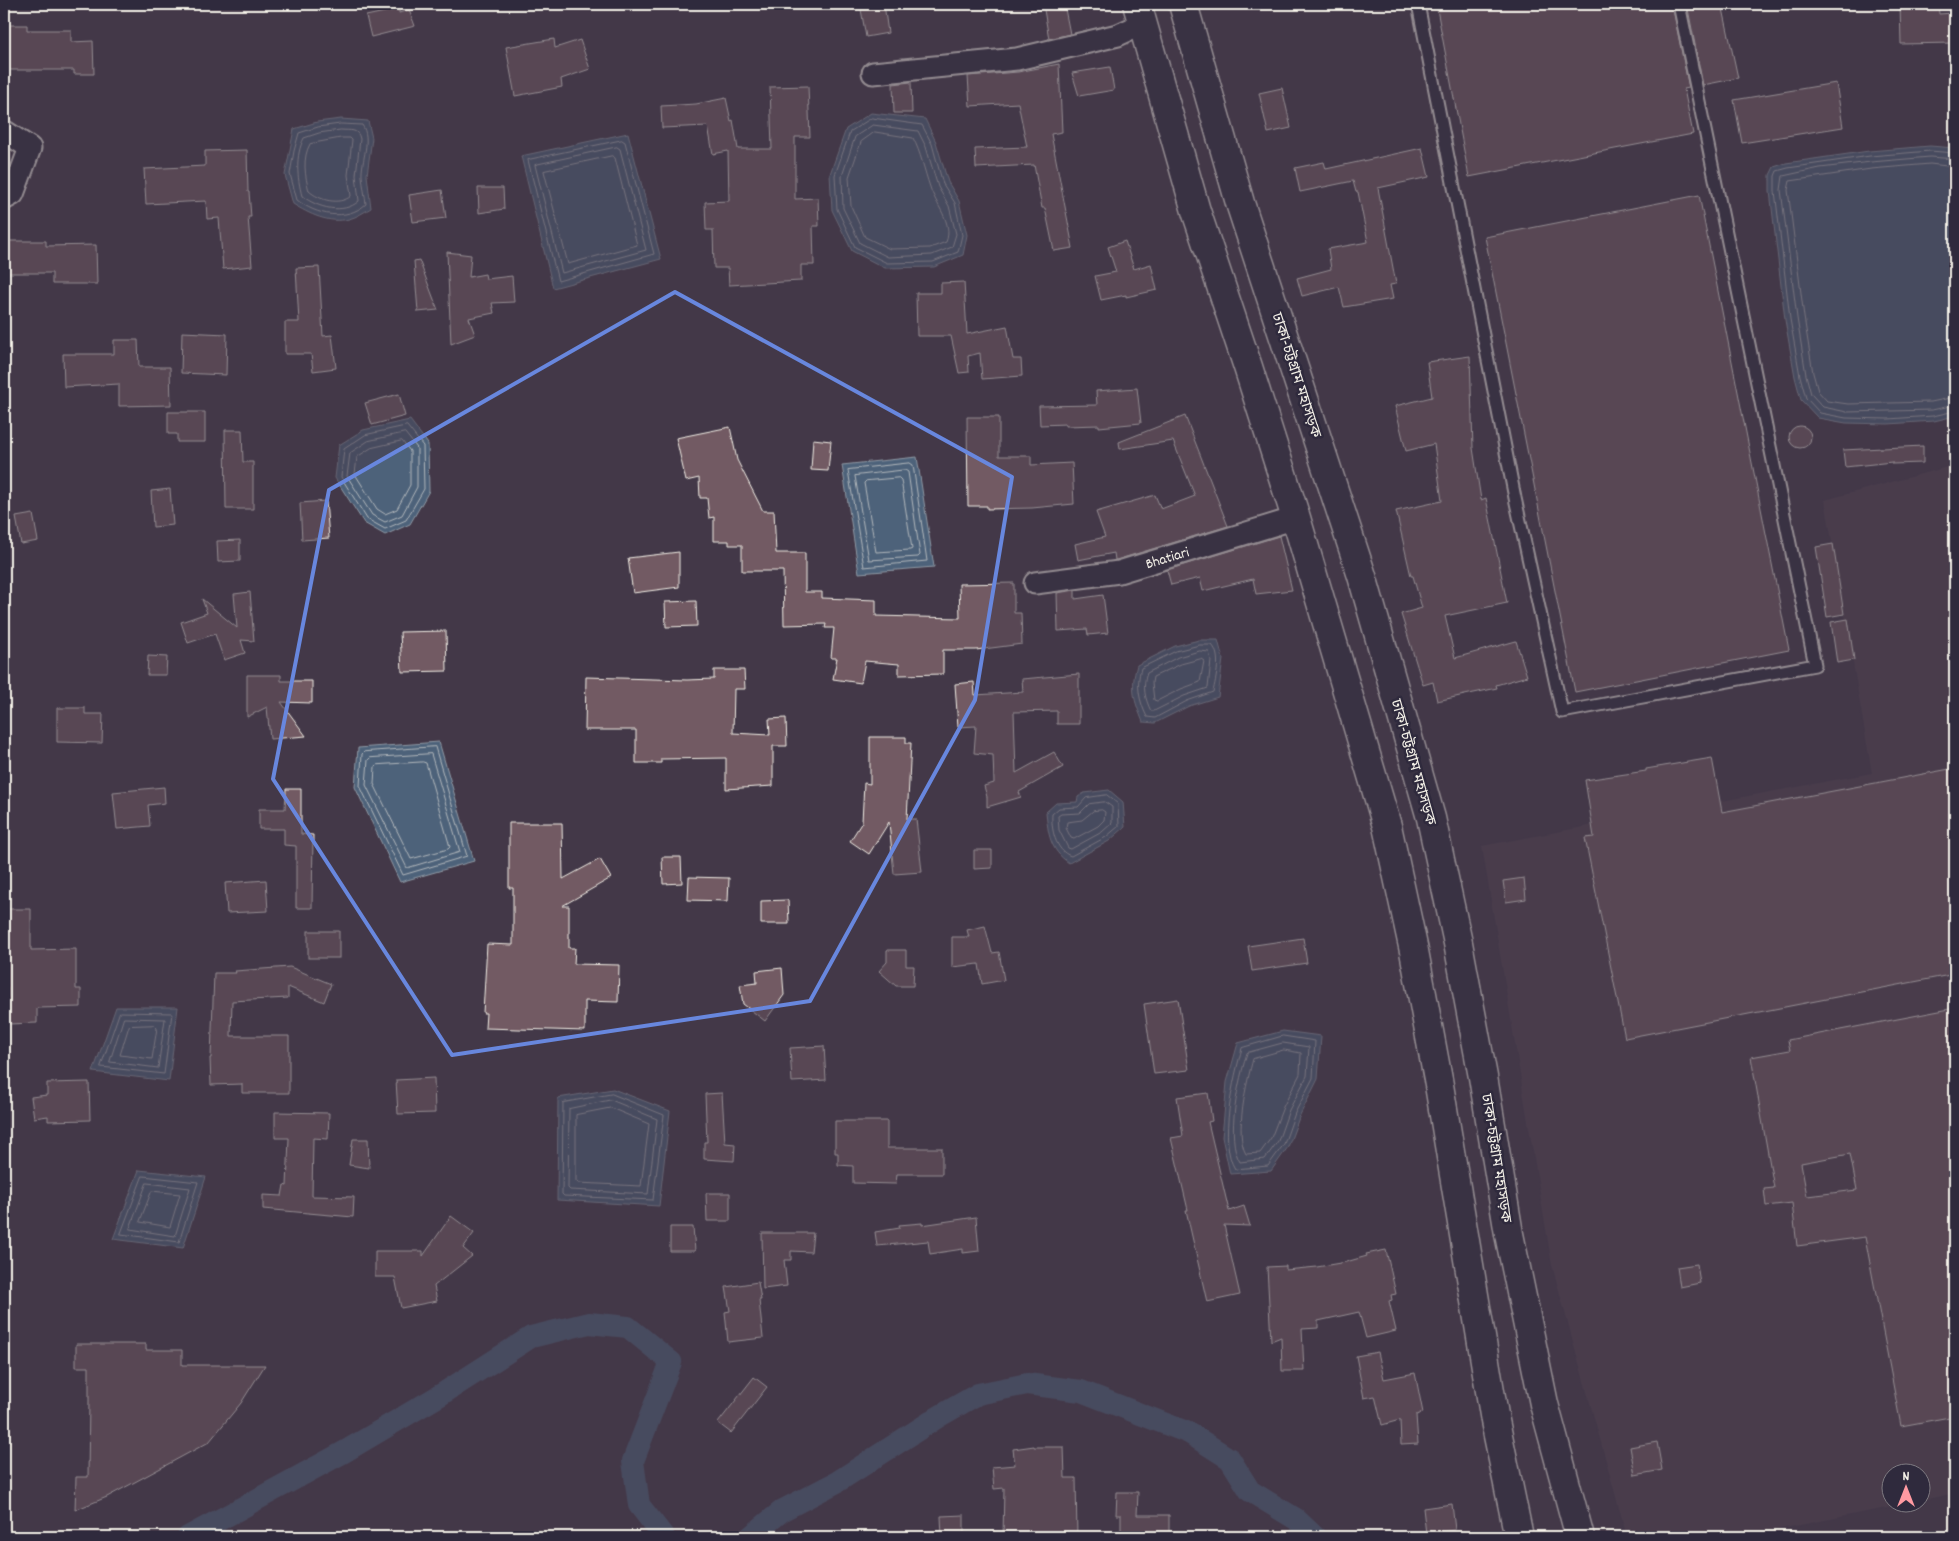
<svg xmlns="http://www.w3.org/2000/svg" width="1959" height="1541" font-family="Dekko,'Noto Sans Bengali',sans-serif">
	<rect width="100%" height="100%" fill="#433848"/>
	<filter id="ink" filterUnits="userSpaceOnUse"><feTurbulence type="fractalNoise" baseFrequency=".02" numOctaves="2"/><feDisplacementMap in="SourceGraphic" scale="10" xChannelSelector="R" yChannelSelector="G"/><feConvolveMatrix kernelMatrix="1 2 1 2 8 2 1 2 1" color-interpolation-filters="sRGB"/></filter>
	<g filter="url(#ink)">
		<polygon fill="#514250" points="1955,465 1955,1493 1922,1500 1922,1474 1892,1474 1892,1504 1906,1504 1765,1532 1626,1533 1552,1265 1482,846 1872,773 1825,500"/>
		<g fill="#4e627a" stroke="#909ba6">
			<polygon points="871,113 925,119 936,142 948,182 959,201 967,235 963,255 934,267 885,268 852,251 832,210 830,174 846,129"/>
			<path d="M341,119L368,121L372,138L367,175L371,208C364,212 357,217 349,219C329,224 309,214 293,204L285,175L294,129L317,122Z"/>
			<polygon points="628,133 661,259 553,288 521,156"/>
			<polygon points="1930,146 1955,148 1955,416 1934,421 1888,424 1846,423 1818,418 1801,400 1795,377 1785,320 1770,191 1770,175 1774,167 1786,163 1869,151"/>
			<polygon points="410,420 428,444 429,491 410,524 385,535 364,523 335,478 339,445 363,430"/>
			<polygon points="917,457 934,567 859,573 842,465"/>
			<path d="M1199,640H1218L1223,659L1218,697L1189,706L1155,723L1143,722C1134,700 1130,689 1137,665L1175,646Z"/>
			<polygon points="439,742 474,861 400,882 355,787 358,748"/>
			<path d="M1109,790L1123,802L1125,827L1109,841L1069,863C1050,850 1048,834 1046,812L1056,803L1077,802L1078,797L1084,793Z"/>
			<polygon points="116,1007 178,1007 169,1081 93,1072"/>
			<polygon points="1283,1031 1321,1036 1318,1079 1300,1115 1288,1147 1271,1171 1230,1174 1222,1137 1227,1082 1238,1043"/>
			<polygon points="613,1089 670,1111 659,1206 557,1200 558,1098"/>
			<polygon points="139,1170 206,1177 183,1248 113,1239"/>
		</g>
		<g fill="none" stroke-linecap="round" stroke-linejoin="round">
			<g stroke="#b2b8bc" stroke-width="1">
				<polygon points="872,118 922,125 932,144 943,184 955,203 962,235 958,252 933,262 887,263 855,247 837,209 835,175 850,132"/>
				<path d="M341,124L362,125C372,139 361,161 362,176C363,186 365,195 366,204C346,222 316,215 297,200L290,174L294,151L299,133L318,127Z"/>
				<polygon points="873,125 918,131 926,147 938,187 949,206 956,234 952,247 932,255 888,257 860,243 843,208 842,176 855,137"/>
				<path d="M341,130C350,131 358,128 360,139L356,175L359,201C343,215 318,208 302,196C297,177 295,156 304,138L319,133Z"/>
				<path d="M875,132L913,138C921,153 924,170 930,187C935,204 954,223 946,242L930,248L890,249L865,237L851,206L849,177L861,142Z"/>
				<path d="M341,138H350L352,140L348,175L351,196C339,206 319,200 309,191C305,176 302,158 310,144Z"/>
				<polygon points="622,140 625,142 654,254 558,281 528,160"/>
				<polygon points="617,147 620,149 646,250 562,273 535,165"/>
				<polyline points="1955,153 1930,151 1870,156 1788,168 1777,171 1775,176 1775,191 1790,319 1800,376 1806,398 1820,413 1846,418 1888,419 1933,416 1955,411"/>
				<polygon points="612,156 615,158 637,245 568,264 544,171"/>
				<polyline points="1955,159 1930,157 1871,162 1820,168 1783,176 1781,190 1797,318 1806,375 1811,394 1823,407 1847,412 1932,410 1955,405"/>
				<polyline points="1955,167 1930,164 1871,169 1790,181 1788,190 1804,317 1813,373 1818,391 1827,401 1848,404 1931,402 1955,397"/>
				<polygon points="407,426 423,446 424,489 406,520 385,529 367,519 341,477 344,449 365,435"/>
				<polygon points="405,433 417,448 417,487 402,515 385,522 372,515 347,476 350,453 368,441"/>
				<polygon points="402,441 410,451 410,485 397,509 385,514 377,509 355,474 357,457 371,448"/>
				<polygon points="910,463 913,465 927,561 864,567 848,470"/>
				<polygon points="905,470 908,472 920,555 918,557 869,560 855,476"/>
				<polygon points="899,478 901,480 912,549 910,550 876,552 864,483 866,481"/>
				<path d="M1200,645H1212C1222,656 1216,678 1213,692L1187,701L1155,718L1147,717C1139,701 1136,685 1141,668L1176,651Z"/>
				<path d="M1200,651L1209,652L1211,660L1208,688L1184,696L1154,711H1151C1145,699 1142,686 1147,673L1178,657Z"/>
				<polygon points="1201,659 1204,661 1200,682 1181,689 1157,701 1154,700 1152,683 1153,677 1181,664"/>
				<polygon points="435,747 467,856 403,875 360,786 362,754 364,752"/>
				<polygon points="431,754 460,852 407,868 366,785 368,760 370,758"/>
				<polygon points="423,762 426,763 450,847 448,849 411,859 374,784 375,767 377,765"/>
				<path d="M1107,795L1118,804L1119,826L1106,837L1071,856C1055,851 1051,828 1052,814L1059,808L1078,807L1086,798Z"/>
				<polygon points="1105,802 1112,807 1112,823 1102,832 1071,849 1068,848 1059,830 1058,816 1061,814 1080,813 1089,804"/>
				<polygon points="1102,810 1105,812 1104,820 1098,826 1074,839 1071,838 1066,828 1067,822 1082,820 1093,811"/>
				<polygon points="120,1012 172,1013 164,1074 101,1067"/>
				<polygon points="124,1018 165,1019 158,1068 110,1062"/>
				<polygon points="154,1025 157,1028 152,1059 120,1055 129,1026"/>
				<path d="M1283,1036L1315,1041L1313,1078L1295,1113L1284,1144L1268,1166L1235,1169C1218,1142 1234,1077 1242,1048Z"/>
				<path d="M1283,1043L1309,1047L1307,1076L1289,1110L1278,1141L1265,1159L1240,1162C1225,1138 1239,1079 1247,1053Z"/>
				<path d="M1284,1050L1301,1053L1300,1074L1283,1107L1271,1138L1260,1153L1246,1154C1234,1134 1247,1081 1253,1059Z"/>
				<polygon points="612,1094 664,1115 653,1200 564,1196 562,1194 563,1103"/>
				<polygon points="611,1100 657,1119 648,1194 570,1190 568,1188 569,1109"/>
				<polygon points="611,1108 649,1124 641,1186 578,1183 576,1181 576,1115"/>
				<polygon points="143,1176 198,1182 179,1242 121,1234"/>
				<polygon points="147,1183 190,1188 175,1236 130,1229"/>
				<polygon points="152,1191 180,1194 170,1227 140,1222"/>
			</g>
			<g stroke="#4e627a" stroke-width="22">
				<polyline points="188,1537 344,1452 442,1394 531,1337 589,1323 628,1327 671,1362 633,1461 639,1505 664,1537"/>
				<polyline points="750,1537 783,1510 837,1482 938,1417 978,1394 1027,1384 1081,1391 1189,1433 1230,1459 1250,1491 1296,1519 1315,1537"/>
			</g>
		</g>
		<g fill="#725a63" stroke="#f4f1e8" fill-rule="evenodd">
			<polygon points="860,4 884,4 888,33 866,37"/>
			<polygon points="1043,4 1064,4 1070,34 1049,39"/>
			<polygon points="1436,4 1672,4 1689,88 1684,89 1693,134 1469,177"/>
			<polygon points="1687,4 1722,4 1738,78 1703,85"/>
			<polygon points="1900,4 1938,4 1939,14 1953,13 1954,43 1901,44"/>
			<polygon points="399,9 399,13 409,10 415,26 371,37 366,16"/>
			<polygon points="9,25 27,25 27,30 71,30 71,42 93,41 94,74 74,74 74,70 9,70"/>
			<polygon points="554,39 555,48 580,40 590,69 561,79 562,87 515,96 506,47"/>
			<polygon points="1059,64 1062,132 1051,134 1073,248 1054,251 1045,208 1042,208 1034,165 976,168 975,149 1027,147 1018,103 970,106 968,76 1018,72"/>
			<polygon points="1110,67 1114,90 1079,96 1072,73"/>
			<polygon points="911,82 912,113 894,113 893,84"/>
			<polygon points="1836,83 1843,127 1742,143 1734,100"/>
			<polygon points="808,86 810,137 795,137 795,199 818,198 819,226 813,226 814,265 801,265 801,281 729,285 728,268 714,268 713,230 706,230 705,202 729,201 728,151 713,154 708,126 662,128 661,106 696,104 726,98 731,121 733,120 738,149 772,149 770,87"/>
			<polygon points="1282,88 1291,128 1268,133 1259,93"/>
			<polygon points="1422,148 1429,177 1378,188 1396,284 1390,285 1393,299 1344,307 1339,287 1302,296 1297,278 1331,269 1328,249 1368,242 1358,192 1356,192 1353,181 1300,192 1295,168 1324,162 1326,169"/>
			<polygon points="247,150 248,192 249,192 251,217 248,217 252,266 223,269 219,218 207,219 206,201 146,204 144,169 205,166 205,151"/>
			<polygon points="478,188 503,188 504,209 479,213"/>
			<polygon points="442,190 446,218 413,222 409,195"/>
			<polygon points="1699,195 1789,650 1575,692 1485,237"/>
			<polygon points="4,241 46,241 46,246 96,245 97,284 52,284 52,273 4,273"/>
			<polygon points="1125,241 1134,269 1151,264 1157,290 1126,297 1126,295 1101,300 1095,276 1116,272 1108,247"/>
			<polygon points="447,252 471,255 469,277 485,274 486,279 512,276 514,302 492,303 494,313 469,318 475,335 451,344"/>
			<polygon points="419,260 438,310 418,312 414,261"/>
			<polygon points="319,267 323,336 332,335 336,368 313,371 311,354 285,354 285,322 299,322 296,268"/>
			<polygon points="964,282 967,334 1007,326 1013,359 1021,359 1022,376 982,379 980,353 968,356 969,372 959,373 951,336 917,336 916,293 941,293 941,283"/>
			<polygon points="182,332 227,334 226,375 181,373"/>
			<polygon points="114,340 138,340 139,367 170,367 171,405 119,406 119,384 64,387 63,354 114,354"/>
			<polygon points="1470,356 1473,448 1481,500 1486,498 1507,603 1445,616 1455,658 1516,641 1527,676 1496,685 1497,688 1437,701 1433,682 1423,685 1401,614 1422,608 1413,576 1411,576 1396,511 1442,501 1434,444 1406,451 1395,406 1432,397 1427,362"/>
			<polygon points="1137,388 1141,423 1099,427 1099,425 1066,426 1066,424 1040,425 1039,406 1097,405 1096,391"/>
			<polygon points="399,394 405,416 372,425 365,403"/>
			<polygon points="168,412 205,412 205,442 177,442 177,434 168,434"/>
			<polygon points="1185,416 1228,526 1116,560 1115,560 1114,553 1078,560 1075,544 1105,537 1096,512 1155,495 1161,509 1195,496 1173,441 1120,449 1119,442"/>
			<polygon points="967,417 999,417 999,456 1031,456 1031,465 1072,463 1074,504 1032,508 987,509 987,506 968,506"/>
			<circle cx="1800" cy="437" r="11"/>
			<polygon points="730,427 737,460 763,511 774,511 776,553 805,553 805,592 822,592 822,598 876,600 876,616 960,618 959,584 1014,583 1014,613 1021,613 1022,644 976,650 943,650 943,674 899,675 899,664 865,661 861,683 833,679 837,658 831,658 834,628 825,628 826,624 784,625 783,571 742,571 742,545 729,545 729,541 714,541 714,517 709,518 707,498 700,498 699,478 686,481 676,438"/>
			<polygon points="225,430 242,430 243,462 253,462 253,509 226,509"/>
			<polygon points="813,439 831,441 828,471 811,470"/>
			<polygon points="1923,446 1923,463 1892,464 1892,462 1845,467 1843,450"/>
			<polygon points="170,489 173,525 153,527 151,491"/>
			<polygon points="326,501 329,538 302,540 300,503"/>
			<polygon points="33,514 38,541 21,544 16,517"/>
			<polygon points="1279,536 1292,590 1256,594 1253,579 1203,591 1200,578 1171,585 1167,570"/>
			<polygon points="240,540 240,561 218,562 217,541"/>
			<polygon points="1833,544 1844,614 1827,617 1816,547"/>
			<polygon points="679,552 679,587 633,593 628,558"/>
			<polygon points="1075,590 1075,599 1103,595 1108,633 1088,635 1087,629 1058,631 1057,593"/>
			<polygon points="250,592 254,641 241,640 245,653 224,660 215,634 188,643 181,622 207,613 202,599 237,628 234,594"/>
			<polygon points="696,601 697,626 666,627 665,602"/>
			<polygon points="1848,619 1854,660 1837,663 1831,622"/>
			<polygon points="446,631 447,671 402,672 400,632"/>
			<polygon points="148,656 167,657 166,675 147,675"/>
			<polygon points="714,670 744,670 745,689 734,689 733,733 770,735 769,719 786,718 787,746 773,746 773,786 726,789 726,758 661,759 661,763 636,763 636,730 585,730 586,677 687,680 714,679"/>
			<polygon points="1079,674 1079,724 1057,724 1057,711 1014,712 1016,773 1054,752 1063,767 1019,792 1021,797 987,807 987,797 984,786 994,783 993,755 974,753 976,726 958,727 955,684 974,682 975,695 1023,692 1022,679"/>
			<polygon points="247,675 281,675 281,681 312,681 312,703 281,702 306,736 270,739 267,707 247,717"/>
			<polygon points="57,708 85,708 85,714 103,714 102,743 57,742"/>
			<polygon points="870,737 906,737 906,743 911,743 907,819 916,819 922,872 894,874 889,822 869,854 850,841 862,822 864,783 870,784"/>
			<polygon points="1712,758 1722,812 1955,768 1955,974 1625,1038 1585,838 1594,837 1585,780 1646,771 1646,769"/>
			<polygon points="164,787 165,803 148,805 150,826 117,829 113,792"/>
			<polygon points="286,789 301,789 301,834 313,835 312,908 296,908 296,846 284,845 284,829 259,829 259,809 285,809"/>
			<polygon points="509,823 562,823 563,879 600,859 611,878 562,906 569,906 569,948 575,948 574,964 619,965 618,1002 585,1001 585,1031 485,1028 486,1013 483,1013 487,944 513,945 513,888 509,888"/>
			<polygon points="974,850 992,850 992,868 974,869"/>
			<polygon points="662,857 681,857 682,883 663,884"/>
			<polygon points="689,877 729,878 728,901 688,900"/>
			<polygon points="1524,878 1526,899 1506,902 1503,881"/>
			<polygon points="266,880 268,911 227,913 225,883"/>
			<polygon points="788,900 789,924 761,924 761,901"/>
			<polygon points="4,909 31,909 31,950 76,949 76,989 81,989 81,1007 37,1008 37,1023 8,1024 7,988 4,988"/>
			<polygon points="985,926 992,953 999,952 1004,980 982,984 979,964 952,967 952,937 969,937 967,930"/>
			<rect x="308" y="931" width="31" height="27"/>
			<polygon points="1303,938 1307,963 1252,971 1248,946"/>
			<polygon points="887,950 906,950 906,966 914,966 913,986 896,986 879,971 887,962"/>
			<polygon points="290,967 331,984 324,1002 288,987 288,998 232,1001 231,1036 289,1036 289,1093 242,1093 242,1084 211,1085 210,1058 211,1058 214,973 236,973 235,971"/>
			<polygon points="782,968 784,995 765,1021 743,1004 740,985 757,983 756,971"/>
			<polygon points="1178,999 1189,1070 1154,1074 1144,1004"/>
			<path d="M1955,1008V1416L1901,1426L1865,1237L1797,1246L1792,1203L1766,1206L1764,1189L1774,1188L1751,1057L1790,1050L1788,1040ZM1850,1154L1857,1190L1807,1196L1801,1163Z"/>
			<polygon points="824,1046 826,1080 792,1082 790,1048"/>
			<polygon points="434,1078 435,1113 398,1114 396,1080"/>
			<polygon points="89,1082 90,1120 48,1121 48,1116 34,1118 31,1097 47,1095 47,1083"/>
			<polygon points="722,1093 725,1143 735,1144 734,1161 704,1159 704,1142 707,1142 705,1094"/>
			<polygon points="1208,1093 1212,1121 1208,1122 1229,1211 1244,1206 1250,1226 1224,1225 1240,1295 1207,1302 1186,1210 1188,1210 1171,1138 1183,1136 1177,1097"/>
			<polygon points="275,1112 329,1113 328,1139 313,1138 312,1196 354,1197 353,1217 263,1209 263,1195 282,1196 284,1185 287,1186 289,1138 275,1138"/>
			<polygon points="835,1121 887,1121 887,1148 942,1148 942,1174 897,1174 896,1184 853,1183 853,1166 838,1165 838,1153 835,1153"/>
			<polygon points="353,1139 368,1139 369,1168 349,1165"/>
			<polygon points="706,1193 730,1193 730,1221 707,1221"/>
			<polygon points="451,1216 474,1233 463,1248 472,1256 434,1286 437,1301 401,1308 395,1277 375,1277 375,1251 423,1251 423,1256"/>
			<polygon points="976,1217 979,1251 963,1253 963,1249 930,1254 928,1241 877,1246 875,1232 900,1228 899,1225 922,1223 922,1225"/>
			<polygon points="670,1227 693,1227 695,1251 670,1251"/>
			<polygon points="762,1233 813,1233 811,1252 791,1251 791,1260 784,1260 787,1286 763,1289"/>
			<polygon points="1386,1250 1396,1294 1391,1295 1392,1300 1389,1301 1396,1331 1366,1338 1359,1312 1318,1321 1318,1328 1302,1329 1304,1371 1282,1371 1281,1337 1271,1341 1267,1267 1286,1266 1286,1270 1317,1267 1346,1262 1367,1256 1366,1254"/>
			<polygon points="1697,1264 1700,1283 1680,1287 1677,1267"/>
			<polygon points="758,1282 761,1300 759,1300 763,1338 728,1342 725,1312 730,1311 726,1287"/>
			<polygon points="76,1344 146,1344 146,1350 182,1350 182,1365 265,1365 241,1403 209,1442 107,1497 75,1510 76,1477 88,1477 89,1400 89,1367 76,1367"/>
			<polygon points="1378,1352 1384,1379 1415,1373 1423,1413 1416,1415 1418,1444 1401,1445 1400,1420 1382,1425 1375,1396 1364,1398 1356,1356"/>
			<polygon points="754,1377 767,1387 731,1433 718,1423"/>
			<polygon points="1657,1442 1662,1470 1635,1475 1630,1447"/>
			<polygon points="1034,1446 1034,1447 1064,1447 1065,1478 1076,1478 1077,1537 1003,1537 1004,1488 994,1489 992,1467 1015,1465 1013,1449"/>
			<polygon points="1117,1492 1138,1492 1137,1515 1169,1515 1169,1537 1121,1537 1121,1515 1116,1515"/>
			<polygon points="1452,1504 1455,1530 1426,1534 1423,1508"/>
			<polygon points="964,1515 964,1537 942,1537 941,1516"/>
		</g>
		<g fill="none" stroke-linecap="round" stroke-linejoin="round">
			<g stroke="#f4f1e8" stroke-width="15">
				<polyline id="service" points="1418,4 1515,498 1562,712 1815,665 1679,4"/>
			</g>
			<g stroke="#f4f1e8" stroke-width="25">
				<g id="minor">
					<polyline points="873,73 1017,59 1118,35 1142,24"/>
					<polyline points="4,131 30,148 13,194 4,199"/>
					<path id="s1" d="M1035,583L1119,572L1296,518"/>
				</g>
			</g>
			<g stroke="#f4f1e8" stroke-width="31">
				<g id="trunk">
					<polyline points="1137,4 1196,211 1248,367 1296,518 1387,826 1414,951 1439,1085 1495,1421 1519,1537"/>
					<polyline points="1183,4 1240,203 1362,576 1431,818 1458,943 1483,1077 1509,1234 1544,1404 1580,1537"/>
				</g>
			</g>
			<use href="#service" stroke="#2f2a3d" stroke-width="11"/>
			<use href="#minor" stroke="#2f2a3d" stroke-width="21"/>
			<use href="#trunk" stroke="#2f2a3d" stroke-width="28"/>
		</g>
	</g>
	<path d="M0 0H1959V1541H0ZM675,292L1012,477L975,700L810,1001L452,1055L273,779L329,490Z" fill="#433848" fill-opacity=".55" fill-rule="evenodd"/>
	<path fill="none" stroke="#6887de" stroke-width="4" stroke-linejoin="round" d="M675,292L1012,477L975,700L810,1001L452,1055L273,779L329,490Z"/>
	<g text-anchor="middle" stroke-width="5" stroke-linejoin="round" paint-order="stroke">
		<g font-size="15" fill="#f4f1e8" stroke="#2f2a3d">
			<text transform="translate(1297 375) rotate(72)" y="5">ঢাকা-চট্টগ্রাম মহাসড়ক</text>
			<text dy="5" stroke="none"><textPath href="#s1" startOffset="135">Bhatiari</textPath></text>
			<text transform="translate(1414 762) rotate(74)" y="5">ঢাকা-চট্টগ্রাম মহাসড়ক</text>
			<text transform="translate(1497 1158) rotate(81)" y="5">ঢাকা-চট্টগ্রাম মহাসড়ক</text>
		</g>
	</g>
	<rect width="1959" height="1541" fill="none" stroke="#2f2a3d" stroke-width="20"/>
	<rect x="10" y="10" width="1939" height="1521" fill="none" stroke="#f4f1e8" stroke-width="2" filter="url(#ink)"/>
	<g transform="translate(1906 1488)"><circle r="24" fill="#2f2a3d" stroke="#7e7a81"/>
	<path d="M0-4L9 19L0 12L-9 19Z" fill="#ff9aa2"/>
	<text y="-8" font-size="14" font-weight="bold" text-anchor="middle" fill="#f4f1e8">N</text>
	</g>
</svg>
